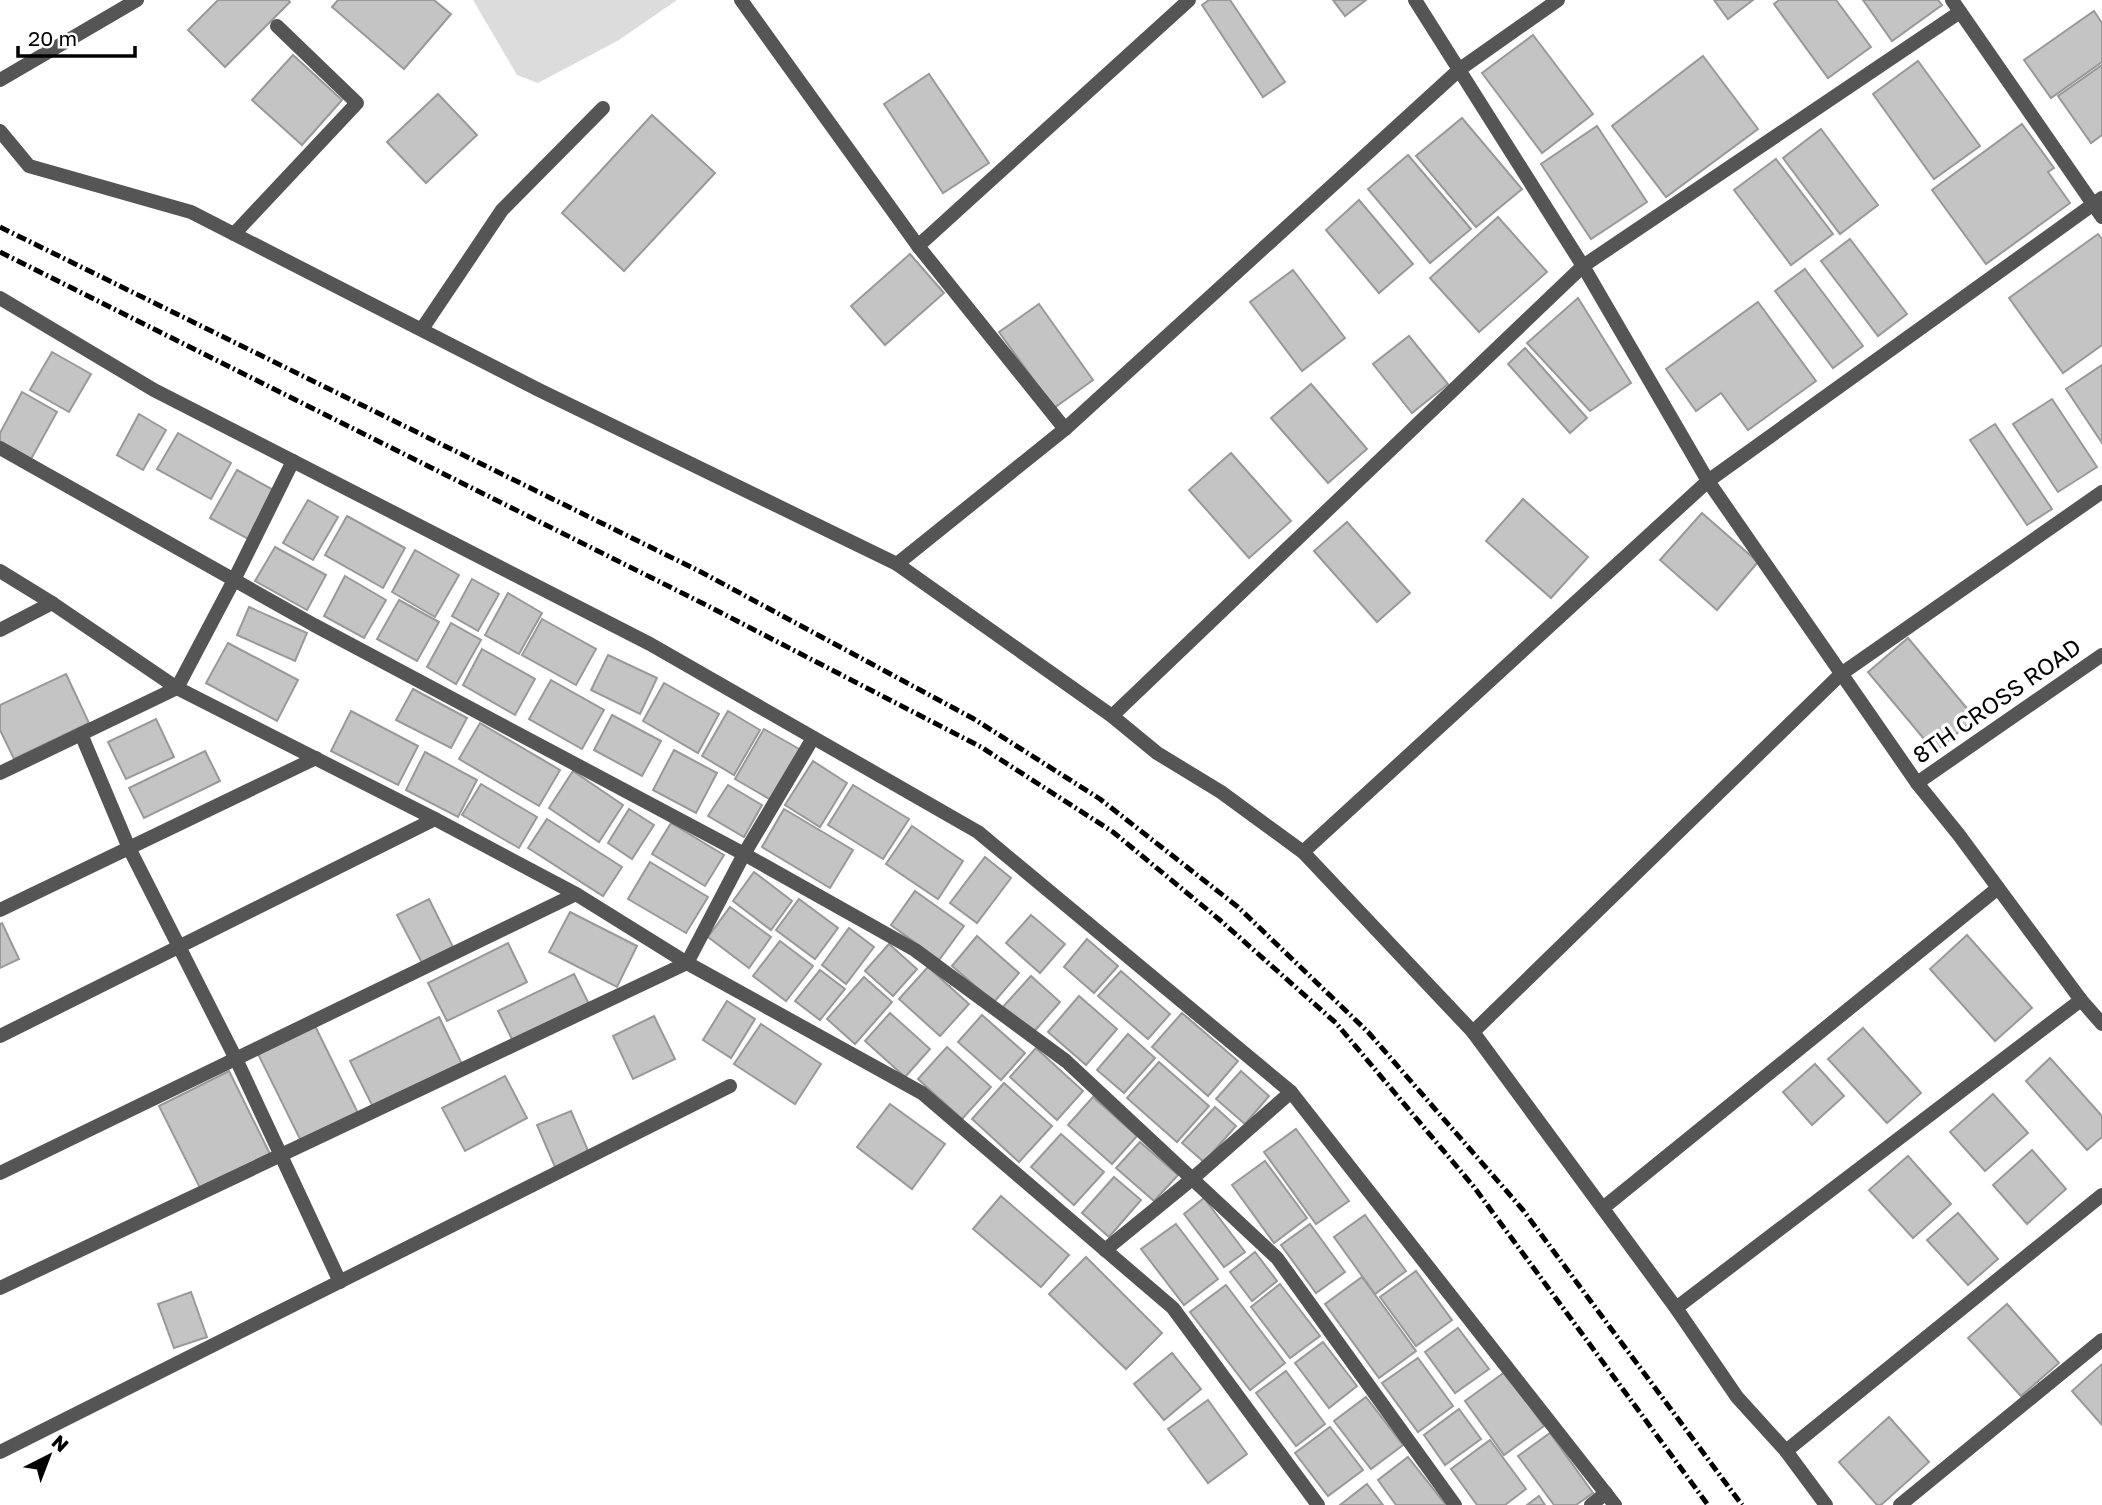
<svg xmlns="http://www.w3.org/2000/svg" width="2102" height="1505" font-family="'Golos Text',sans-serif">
	<rect width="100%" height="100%" fill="#fff"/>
	<polygon fill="#dcdcdc" points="473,0 677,0 619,40 538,83 517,75"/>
	<g fill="#c4c4c4" stroke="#999" stroke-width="2">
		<polygon points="218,0 288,0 290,2 225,67 188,30"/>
		<polygon points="338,0 434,0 451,14 404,69 332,7"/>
		<polygon points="1209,0 1230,0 1285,82 1263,97 1202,5"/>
		<polygon points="1333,0 1366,0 1345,16"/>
		<polygon points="1714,0 1753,0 1728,19"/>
		<polygon points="1779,0 1836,0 1871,47 1828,78 1774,4"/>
		<polygon points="1863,0 1938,0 1942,5 1892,41"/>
		<polygon points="2094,11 2102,23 2102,62 2051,98 2024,60"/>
		<polygon points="1533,35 1593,114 1542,153 1482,73"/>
		<polygon points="293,55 342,100 302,145 252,100"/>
		<polygon points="1703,56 1758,129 1666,197 1612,126"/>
		<polygon points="1918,61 1980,146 1934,179 1873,94"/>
		<polygon points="2102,65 2102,135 2091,143 2058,96"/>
		<polygon points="929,74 989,163 943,193 884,104"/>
		<polygon points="438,94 477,135 426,183 387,142"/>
		<polygon points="652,115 715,173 624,271 562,213"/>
		<polygon points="1462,118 1522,189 1476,227 1416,156"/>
		<polygon points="2022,124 2054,168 2048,172 2070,203 1986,264 1932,190"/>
		<polygon points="1597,126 1647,202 1591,239 1541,164"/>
		<polygon points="1821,129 1878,205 1840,234 1783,158"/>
		<polygon points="1408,155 1471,229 1430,263 1368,189"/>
		<polygon points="1776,159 1833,234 1791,265 1734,190"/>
		<polygon points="1359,200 1413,264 1379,293 1326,230"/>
		<polygon points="1498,217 1547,272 1479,332 1430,278"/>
		<polygon points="2098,234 2102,239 2102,345 2063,373 2009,298"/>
		<polygon points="1850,239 1907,314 1878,336 1821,261"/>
		<polygon points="910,254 944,293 885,345 851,306"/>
		<polygon points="1805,269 1863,346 1833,368 1775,291"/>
		<polygon points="1293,270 1345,338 1302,371 1250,302"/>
		<polygon points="1578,298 1631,383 1590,411 1527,343"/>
		<polygon points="1758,302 1816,381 1748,430 1721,393 1696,411 1666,369"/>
		<polygon points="1039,304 1093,380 1054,408 999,332"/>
		<polygon points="1409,336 1448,384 1412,413 1373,364"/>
		<polygon points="1525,348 1587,418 1570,433 1508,364"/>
		<polygon points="52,352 91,374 69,412 30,390"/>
		<polygon points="2102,365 2102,443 2066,389"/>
		<polygon points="1311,384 1367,449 1328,483 1271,418"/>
		<polygon points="22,392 57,412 31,459 0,441 0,433"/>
		<polygon points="2052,399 2097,467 2058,492 2013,424"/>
		<polygon points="139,414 166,430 143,470 117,455"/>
		<polygon points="1995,424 2052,509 2027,525 1970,440"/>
		<polygon points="178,433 231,463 211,499 157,469"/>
		<polygon points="1231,453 1291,521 1249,558 1189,490"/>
		<polygon points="237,470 277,492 250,540 210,518"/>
		<polygon points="1523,499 1588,557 1551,598 1486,541"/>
		<polygon points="308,500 338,517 313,560 283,543"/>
		<polygon points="1702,513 1758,562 1717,610 1660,560"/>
		<polygon points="347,516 405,548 383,588 325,555"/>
		<polygon points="1347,522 1410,593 1377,622 1314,551"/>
		<polygon points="275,547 326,575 307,610 255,581"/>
		<polygon points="415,550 459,575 435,617 392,592"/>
		<polygon points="345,576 386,600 364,638 324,616"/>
		<polygon points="472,579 499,594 478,631 452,616"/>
		<polygon points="508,593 542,613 519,654 485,635"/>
		<polygon points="399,600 439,622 417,661 377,639"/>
		<polygon points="249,607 307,633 295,661 237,635"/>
		<polygon points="542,619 596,649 576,685 522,655"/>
		<polygon points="451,623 481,640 456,684 427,667"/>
		<polygon points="1908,638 1975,718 1935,752 1868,672"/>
		<polygon points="228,643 298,680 277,721 206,683"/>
		<polygon points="482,649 535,679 515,715 463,685"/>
		<polygon points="608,655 657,678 640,714 591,690"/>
		<polygon points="66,674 89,723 14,759 0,730 0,705"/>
		<polygon points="551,680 604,710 582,749 529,719"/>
		<polygon points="664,683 719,714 698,753 643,721"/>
		<polygon points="413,689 467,718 451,748 396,720"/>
		<polygon points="351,711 418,746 398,785 331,751"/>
		<polygon points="728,711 760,730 734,775 702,756"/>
		<polygon points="612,715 661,741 642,776 594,750"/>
		<polygon points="156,719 174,757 126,779 108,742"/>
		<polygon points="480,723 560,770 539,806 459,759"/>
		<polygon points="764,729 801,750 771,800 735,779"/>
		<polygon points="674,750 717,773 696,813 653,790"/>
		<polygon points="205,751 220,781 144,818 129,788"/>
		<polygon points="425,752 477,780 458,817 406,790"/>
		<polygon points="813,761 847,783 820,827 785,805"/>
		<polygon points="573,771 623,805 599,842 549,808"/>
		<polygon points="481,784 537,817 519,848 462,815"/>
		<polygon points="728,785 762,805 744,837 708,816"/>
		<polygon points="853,785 909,819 883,859 828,825"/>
		<polygon points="629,809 654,825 632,859 608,843"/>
		<polygon points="784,809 853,850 830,888 762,847"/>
		<polygon points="547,819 622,867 603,896 528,848"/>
		<polygon points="671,823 724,855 705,886 652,854"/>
		<polygon points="912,826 963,861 938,899 886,864"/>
		<polygon points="985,857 1011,878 977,923 950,903"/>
		<polygon points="650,862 708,897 686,933 628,899"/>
		<polygon points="754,872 792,901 771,930 733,901"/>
		<polygon points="915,891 964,926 939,960 891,925"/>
		<polygon points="429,899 453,947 422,963 397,915"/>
		<polygon points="799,899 838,928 815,959 776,930"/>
		<polygon points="730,907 771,937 749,968 708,937"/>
		<polygon points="570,912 637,946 617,987 549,952"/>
		<polygon points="1031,915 1065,944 1040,973 1006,943"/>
		<polygon points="2,923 19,959 0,968 0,924"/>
		<polygon points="849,928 874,947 846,984 822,965"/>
		<polygon points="1967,935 2032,1008 1995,1041 1930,969"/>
		<polygon points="977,936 1019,973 994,1002 952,966"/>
		<polygon points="1087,939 1118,966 1094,993 1064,967"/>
		<polygon points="780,941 813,966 786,1001 753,976"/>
		<polygon points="508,943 527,982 447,1021 428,983"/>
		<polygon points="889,944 917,969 893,996 865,971"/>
		<polygon points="928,967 969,1004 940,1036 899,999"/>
		<polygon points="820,970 845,989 820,1020 795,1001"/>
		<polygon points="1121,971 1170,1014 1148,1039 1098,996"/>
		<polygon points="574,974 589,1004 513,1041 498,1011"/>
		<polygon points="1031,976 1060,1002 1032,1034 1002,1008"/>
		<polygon points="864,977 892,1002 855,1044 827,1019"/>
		<polygon points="1079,996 1117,1029 1086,1065 1048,1032"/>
		<polygon points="727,1001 755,1019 731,1058 703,1040"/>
		<polygon points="890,1013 930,1049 905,1077 865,1041"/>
		<polygon points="1182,1013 1238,1061 1208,1096 1152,1047"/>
		<polygon points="982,1015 1025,1053 1001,1080 958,1042"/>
		<polygon points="654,1016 675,1059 633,1079 613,1036"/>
		<polygon points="439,1017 462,1064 373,1107 350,1061"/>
		<polygon points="761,1024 821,1064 795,1104 734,1064"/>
		<polygon points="315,1026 358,1113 301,1141 258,1054"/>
		<polygon points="1863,1028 1921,1093 1887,1123 1828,1059"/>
		<polygon points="1128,1034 1155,1058 1124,1093 1097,1070"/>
		<polygon points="947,1047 991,1087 962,1119 918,1079"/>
		<polygon points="1036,1048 1083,1091 1057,1120 1010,1077"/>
		<polygon points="2050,1058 2102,1116 2102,1137 2087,1150 2026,1081"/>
		<polygon points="1159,1062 1209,1106 1177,1142 1127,1098"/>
		<polygon points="1815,1064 1844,1096 1812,1125 1783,1092"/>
		<polygon points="229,1071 270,1154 200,1188 159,1106"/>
		<polygon points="1241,1071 1269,1096 1245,1124 1216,1099"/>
		<polygon points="505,1076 527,1118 465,1151 442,1108"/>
		<polygon points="1004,1083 1052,1126 1019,1162 972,1119"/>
		<polygon points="1993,1094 2028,1133 1985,1171 1950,1132"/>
		<polygon points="1093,1097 1137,1136 1112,1164 1068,1125"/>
		<polygon points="890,1104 945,1144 912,1189 857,1147"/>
		<polygon points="1215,1107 1236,1126 1204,1162 1182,1143"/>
		<polygon points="571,1111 589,1153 555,1167 537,1125"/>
		<polygon points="1296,1129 1349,1201 1316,1224 1264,1152"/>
		<polygon points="1061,1134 1104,1172 1074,1205 1031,1167"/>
		<polygon points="1140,1142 1178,1175 1154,1201 1116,1168"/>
		<polygon points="2032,1150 2066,1189 2027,1224 1993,1185"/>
		<polygon points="1908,1156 1951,1204 1913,1238 1869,1190"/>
		<polygon points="1265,1161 1307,1218 1274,1243 1232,1185"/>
		<polygon points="1114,1177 1141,1200 1109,1237 1082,1213"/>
		<polygon points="1001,1196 1069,1255 1041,1287 973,1229"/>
		<polygon points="1204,1198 1245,1252 1224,1267 1184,1214"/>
		<polygon points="1958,1213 1998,1259 1968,1285 1927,1240"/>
		<polygon points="1365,1215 1406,1271 1375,1294 1334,1237"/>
		<polygon points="1176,1224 1218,1279 1184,1305 1141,1249"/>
		<polygon points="1310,1224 1345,1272 1316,1293 1281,1245"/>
		<polygon points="1255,1252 1277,1281 1252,1301 1230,1272"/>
		<polygon points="1086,1257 1162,1333 1126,1369 1049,1294"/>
		<polygon points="1416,1271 1452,1320 1416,1346 1380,1297"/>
		<polygon points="1362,1277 1416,1351 1379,1378 1325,1304"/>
		<polygon points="1280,1284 1320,1336 1290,1358 1251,1307"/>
		<polygon points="1226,1285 1285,1363 1250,1390 1190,1312"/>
		<polygon points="191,1292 207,1337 174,1348 158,1304"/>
		<polygon points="2007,1304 2059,1363 2021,1396 1968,1338"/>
		<polygon points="1458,1328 1489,1369 1455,1393 1425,1352"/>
		<polygon points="1323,1342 1357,1386 1329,1408 1295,1363"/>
		<polygon points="1172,1353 1201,1389 1164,1420 1134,1384"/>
		<polygon points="1418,1358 1453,1406 1418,1432 1382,1383"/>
		<polygon points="2102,1364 2102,1425 2072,1391"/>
		<polygon points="1286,1371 1325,1424 1296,1446 1256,1393"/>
		<polygon points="1505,1372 1544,1426 1504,1455 1465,1401"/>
		<polygon points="1366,1397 1403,1445 1371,1469 1334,1421"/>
		<polygon points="1208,1400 1247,1454 1208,1483 1168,1429"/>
		<polygon points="1459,1409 1481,1439 1445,1465 1424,1435"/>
		<polygon points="1889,1417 1929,1462 1881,1505 1877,1505 1839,1462"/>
		<polygon points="1330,1427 1363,1470 1328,1496 1295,1453"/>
		<polygon points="1550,1433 1593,1493 1576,1505 1554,1505 1518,1456"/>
		<polygon points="1490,1440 1526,1489 1505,1505 1477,1505 1451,1469"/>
		<polygon points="1408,1457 1446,1505 1396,1505 1378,1480"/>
		<polygon points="1367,1484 1383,1505 1340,1505"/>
		<polygon points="1539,1496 1545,1505 1527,1505"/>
	</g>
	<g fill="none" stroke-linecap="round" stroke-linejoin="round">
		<g stroke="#555" stroke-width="14">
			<polyline points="741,0 918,246"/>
			<polyline points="1415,0 1583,266 1708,481 1917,783 1959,835 2081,1000 2102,1024"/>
			<polyline points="1952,0 2102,217"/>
			<polyline points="0,80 137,0"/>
			<polyline points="0,131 29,166 191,212 539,390 897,564 1112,716 1157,753 1221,792 1303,852 1473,1032 1676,1308 1737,1397 1786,1451 1826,1505"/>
			<polyline points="234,234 357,103 277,26"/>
			<polyline points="0,298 154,390 650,644 978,832 1291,1092 1615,1505"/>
			<polyline points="422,329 502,210 603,108"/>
			<polyline points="1065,429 918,246 1189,0"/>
			<polyline points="0,448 314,625 744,854 915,950 1066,1061 1277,1258 1455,1505"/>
			<polyline points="897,564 1065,429 1460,69 1558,0"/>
			<polyline points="0,571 52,603 177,688 435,819 576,894 687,963 922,1093 1173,1308 1318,1505"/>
			<polyline points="0,630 52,603"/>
			<polyline points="1112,716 1583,266 1960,12"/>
			<polyline points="81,734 129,848 236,1059 340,1282"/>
			<polyline points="0,773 177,688 234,580 293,461"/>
			<polyline points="1917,783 2102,655"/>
			<polyline points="1303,852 1708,481 2102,198"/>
			<polyline points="0,910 316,758"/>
			<polyline points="1473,1032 1841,674 2102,492"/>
			<polyline points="0,1036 435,819"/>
			<polyline points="0,1173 576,894"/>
			<polyline points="1603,1208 1998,888"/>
			<polyline points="1105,1250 1192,1179 1291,1092"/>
			<polyline points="0,1288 687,963 744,854 813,738"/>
			<polyline points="1676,1308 2081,1000"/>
			<polyline points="1786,1451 2102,1195"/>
			<polyline points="0,1452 730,1086"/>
			<polyline points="1591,1505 1606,1493"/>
			<polyline points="1900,1505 2102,1340"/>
		</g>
		<g stroke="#000" stroke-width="5" stroke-dasharray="10 3.5 2 3.5" stroke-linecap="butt">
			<polyline points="0,227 701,572 974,719 1100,799 1238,907 1368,1032 1523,1210 1742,1505"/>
			<polyline points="0,252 710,607 981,747 1113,832 1221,921 1336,1023 1474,1187 1708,1505"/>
		</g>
	</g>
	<g text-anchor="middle" stroke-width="7" stroke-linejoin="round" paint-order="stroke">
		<g font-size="23" fill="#000" stroke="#fff">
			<text transform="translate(1997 701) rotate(-35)" y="8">8TH CROSS ROAD</text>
		</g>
	</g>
	<g transform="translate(49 1456) rotate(42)" stroke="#ffffff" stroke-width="5" paint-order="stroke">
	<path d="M0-5L12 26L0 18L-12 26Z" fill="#000000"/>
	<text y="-10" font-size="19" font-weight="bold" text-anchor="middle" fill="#000000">N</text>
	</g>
	<path d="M18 46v10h117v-10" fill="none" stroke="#000000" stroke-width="3.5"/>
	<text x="28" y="46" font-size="21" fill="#000000" stroke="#ffffff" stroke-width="5" paint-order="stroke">20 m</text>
</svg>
